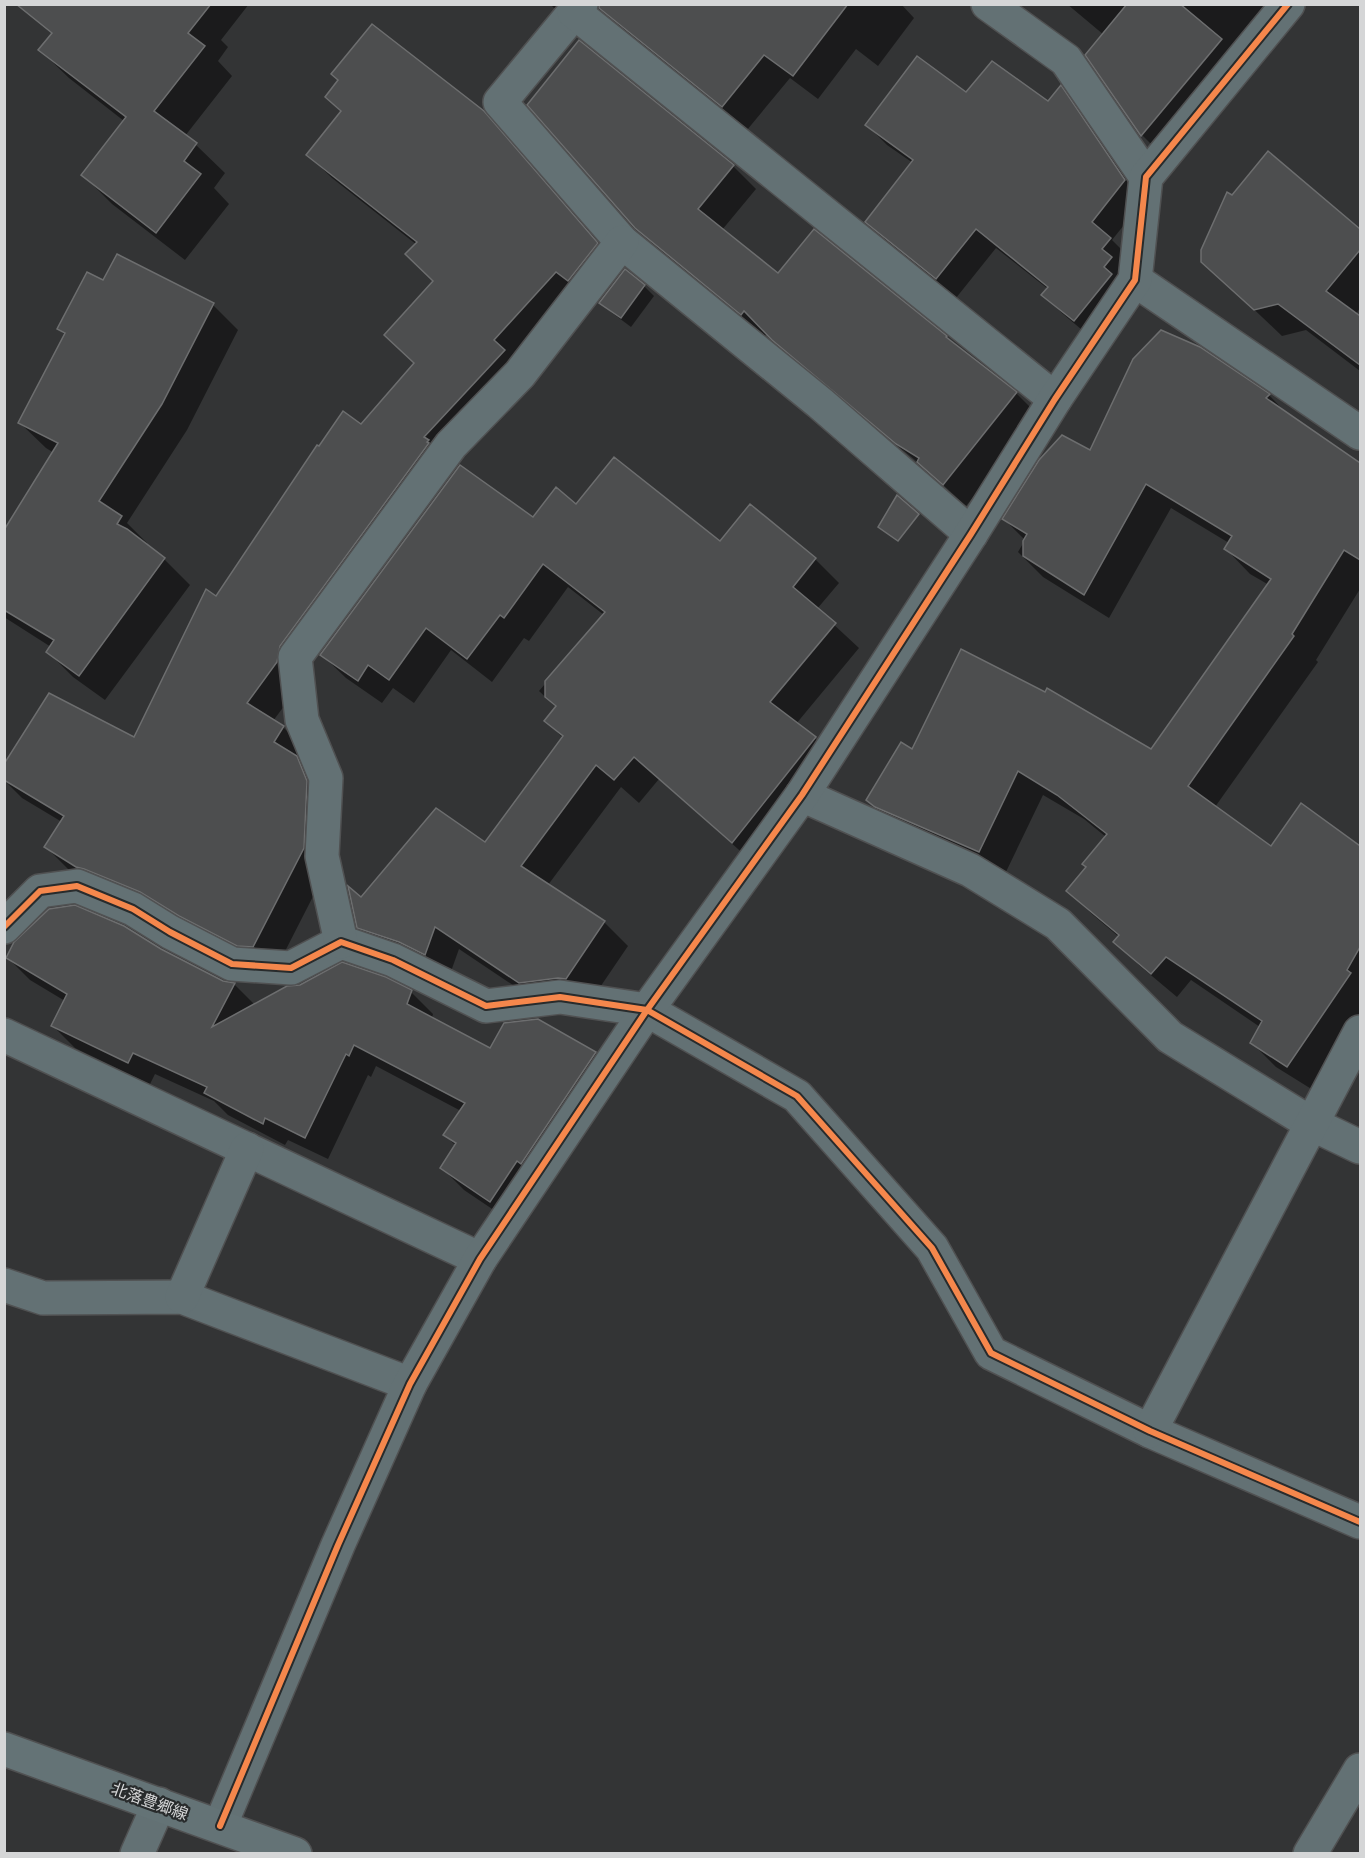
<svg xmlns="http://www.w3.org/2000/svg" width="1365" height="1858" font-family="Overpass,'Noto Sans JP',sans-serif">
	<rect width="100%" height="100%" fill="#333435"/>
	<g fill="#0007">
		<polygon points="60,4 249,4 221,40 228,47 218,61 232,76 185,136 196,145 225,173 214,188 229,204 185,260 112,204 83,175 124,121 69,78 40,50 53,34"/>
		<polygon points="550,4 901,4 914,18 878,66 856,49 818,99 790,78 747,130 626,32 603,10 599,11 574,28"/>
		<polygon points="1067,4 1287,4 1163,156 1142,135 1104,35"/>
		<polygon points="1061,88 1080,107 1144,200 1112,240 1130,258 1094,340 1063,314 1043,295 1048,289 996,248 956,298 886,241 867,222 913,163 887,145 867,125 967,94 1048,103"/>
		<polygon points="327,97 483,112 507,136 620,267 447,461 303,669 299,686 273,721 283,727 306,750 300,761 319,781 326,871 276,969 100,890 69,870 46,847 62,822 22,798 4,780 135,739 216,598 415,364 386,335 434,281 417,245 332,178 308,155 342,113"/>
		<polygon points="1268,153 1360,231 1360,308 1356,314 1360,317 1360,371 1306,330 1282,336 1203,261 1233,197"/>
		<polygon points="733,166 756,189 722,230 779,276 1016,393 1039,416 966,506 927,470 797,362 767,333 765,336 660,251 636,227"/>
		<polygon points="104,282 213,305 238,330 187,430 127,523 147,543 145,545 164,559 190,585 105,700 73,677 48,652 51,647 4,617 4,556 54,453 46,448 20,423 65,335 59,329"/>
		<polygon points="644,286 654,296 631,327 611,312 601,302"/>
		<polygon points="1199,348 1269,395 1289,416 1360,463 1360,589 1316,660 1318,662 1215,807 1271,848 1340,833 1360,853 1360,1020 1313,1090 1276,1067 1251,1042 1260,1027 1191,980 1177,997 1140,966 1115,942 1119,937 1093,915 1068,891 1088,868 1106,837 1084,819 1043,795 1004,876 892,825 868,800 912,752 1045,694 1151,751 1269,585 1250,574 1226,549 1229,543 1171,508 1109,618 1043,577 1018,552 1025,540 1004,519 1090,452"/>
		<polygon points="577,506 721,543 815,559 839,583 817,609 859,648 796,724 815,738 838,762 756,865 659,779 639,803 621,787 548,885 604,922 628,946 590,1002 544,1006 459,949 449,977 383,951 358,927 361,899 485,844 563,738 546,721 557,708 539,691 604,615 568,587 529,641 524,638 492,682 451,650 414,703 393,688 382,703 346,678 322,655 533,519"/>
		<polygon points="161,950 223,982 234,984 255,1005 411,992 433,1014 432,1018 490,1050 538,1020 595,1053 617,1075 513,1223 464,1190 442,1168 456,1146 445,1135 461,1111 376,1066 371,1077 368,1075 328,1159 288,1140 285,1145 228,1115 214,1101 155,1074 150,1084 75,1048 53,1026 65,1001 30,980 8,958"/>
	</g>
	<g fill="#4d4e4f" stroke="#6d6e6f" stroke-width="1.5">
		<polygon points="16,4 211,4 188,33 205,46 154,111 197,143 184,161 201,174 156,233 81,175 126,117 38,50 52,33"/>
		<polygon points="599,4 848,4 793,76 764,55 722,107 599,8"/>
		<polygon points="1127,4 1180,4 1222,39 1141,136 1085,55"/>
		<polygon points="372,24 484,111 598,243 568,281 556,272 494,340 505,350 424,437 429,440 427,442 429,443 280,646 277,662 247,703 284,726 274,742 297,756 307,781 304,848 253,947 237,946 179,916 140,892 84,869 76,867 44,847 64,816 4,780 4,764 49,693 134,737 206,589 216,596 317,445 319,446 343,411 361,424 414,363 384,335 433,281 405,254 417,242 306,155 341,111 325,97 338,80 331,74"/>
		<polygon points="579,40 734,165 698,209 778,273 814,229 947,336 946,337 1017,392 943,485 917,462 919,458 896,444 772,340 744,311 741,315 635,228 527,105"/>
		<polygon points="917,56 966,92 992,61 1048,101 1061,85 1125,180 1092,222 1111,238 1102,249 1112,257 1104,267 1112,274 1074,321 1041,295 1048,287 976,229 936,279 865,222 913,160 865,125"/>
		<polygon points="1268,151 1360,229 1360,250 1326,291 1360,316 1360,365 1278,304 1254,310 1201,262 1201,250 1227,192 1232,195"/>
		<polygon points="117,254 214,303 162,404 99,501 122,516 117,524 127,529 165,558 79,676 46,652 54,640 4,610 4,530 58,443 18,423 65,333 57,329 87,272 103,280"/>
		<polygon points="625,269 645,285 621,318 599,303"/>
		<polygon points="1161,330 1200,347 1270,394 1266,398 1360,463 1360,560 1344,550 1292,634 1294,636 1188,786 1271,846 1301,803 1360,846 1360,947 1347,970 1351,973 1287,1067 1250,1043 1262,1021 1166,957 1151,974 1113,942 1119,935 1066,891 1086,867 1082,864 1107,834 1057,795 1018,771 979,852 875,807 866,800 901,742 912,749 961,649 1045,692 1047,688 1151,749 1271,579 1224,549 1232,536 1146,484 1084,595 1023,556 1023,541 1027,534 1002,519 1039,460 1062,435 1090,450 1133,359"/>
		<polygon points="614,457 720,541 750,504 816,558 793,587 836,623 770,702 816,737 732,843 634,757 614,780 596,765 521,866 605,921 566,979 558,978 519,983 435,927 425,955 399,942 357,928 348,886 361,897 436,808 485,842 563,736 544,721 556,706 545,697 545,681 605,612 543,564 504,618 500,615 467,659 426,628 389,680 368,665 358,681 320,655 460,465 533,517 556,487 576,504"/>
		<polygon points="897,495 919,514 898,541 878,527"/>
		<polygon points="75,905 124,926 161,949 223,981 235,983 212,1027 287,986 300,985 342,962 386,977 412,990 407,1004 490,1048 504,1023 538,1019 596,1052 521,1164 517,1161 490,1202 440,1168 456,1143 443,1135 465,1103 354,1045 349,1056 346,1054 305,1138 265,1118 263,1124 204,1093 207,1087 133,1053 128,1063 51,1026 67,994 6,958 14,942 49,909"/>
	</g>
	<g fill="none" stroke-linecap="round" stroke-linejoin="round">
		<g stroke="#505152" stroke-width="36">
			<g id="street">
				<polyline points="581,4 500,102 622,242 820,403 971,534"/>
				<polyline points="988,4 1066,60 1146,177"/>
				<polyline points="574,12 1055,399"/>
				<polyline points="1135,280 1360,433"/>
				<polyline points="802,795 970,870 1058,924 1170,1037 1312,1124 1360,1147"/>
				<polyline points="4,927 40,891 77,886 133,909 170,932 232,964 291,968 341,942 393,960 486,1006 560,997 647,1010 797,1096 932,1248 991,1353 1150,1431 1360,1522"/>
				<polyline points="341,942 322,856 326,778 302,720 295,657 451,445 520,374 622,242"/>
				<polyline points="4,1035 480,1259"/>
				<polyline points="4,1285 43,1298 182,1297 410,1384"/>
				<polyline points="182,1297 247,1149"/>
				<polyline points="1150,1431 1360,1032"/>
				<polyline points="220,1826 338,1545 410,1384 480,1259 647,1010 802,795 971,534 1055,399 1135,280 1146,177 1288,4"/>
				<polyline points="137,1854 159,1804"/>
				<polyline points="1310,1854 1360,1770"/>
			</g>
		</g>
		<g stroke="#505152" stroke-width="36">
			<polyline id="secondary" points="4,1749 295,1854"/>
		</g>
		<use href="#street" stroke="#637174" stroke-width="33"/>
		<use href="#secondary" stroke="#647376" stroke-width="33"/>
		<g stroke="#282b2c" stroke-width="10">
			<g id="cycleway">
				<polyline points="4,927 40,891 77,886 133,909 170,932 232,964 291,968 341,942 393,960 486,1006 560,997 647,1010 797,1096 932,1248 991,1353 1150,1431 1360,1522"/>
				<polyline points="220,1826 338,1545 410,1384 480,1259 647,1010 802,795 971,534 1055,399 1135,280 1146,177 1288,4"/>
			</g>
		</g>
		<use href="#cycleway" stroke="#f5874c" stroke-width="6"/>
	</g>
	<g text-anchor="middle" stroke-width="4.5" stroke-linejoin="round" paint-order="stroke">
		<g font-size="16" fill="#d5d6d7" stroke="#282b2c">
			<text transform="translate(150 1801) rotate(20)" y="6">北落豊郷線</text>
		</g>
	</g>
	<rect width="1365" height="1858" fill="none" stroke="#d5d6d7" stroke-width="12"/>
</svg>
